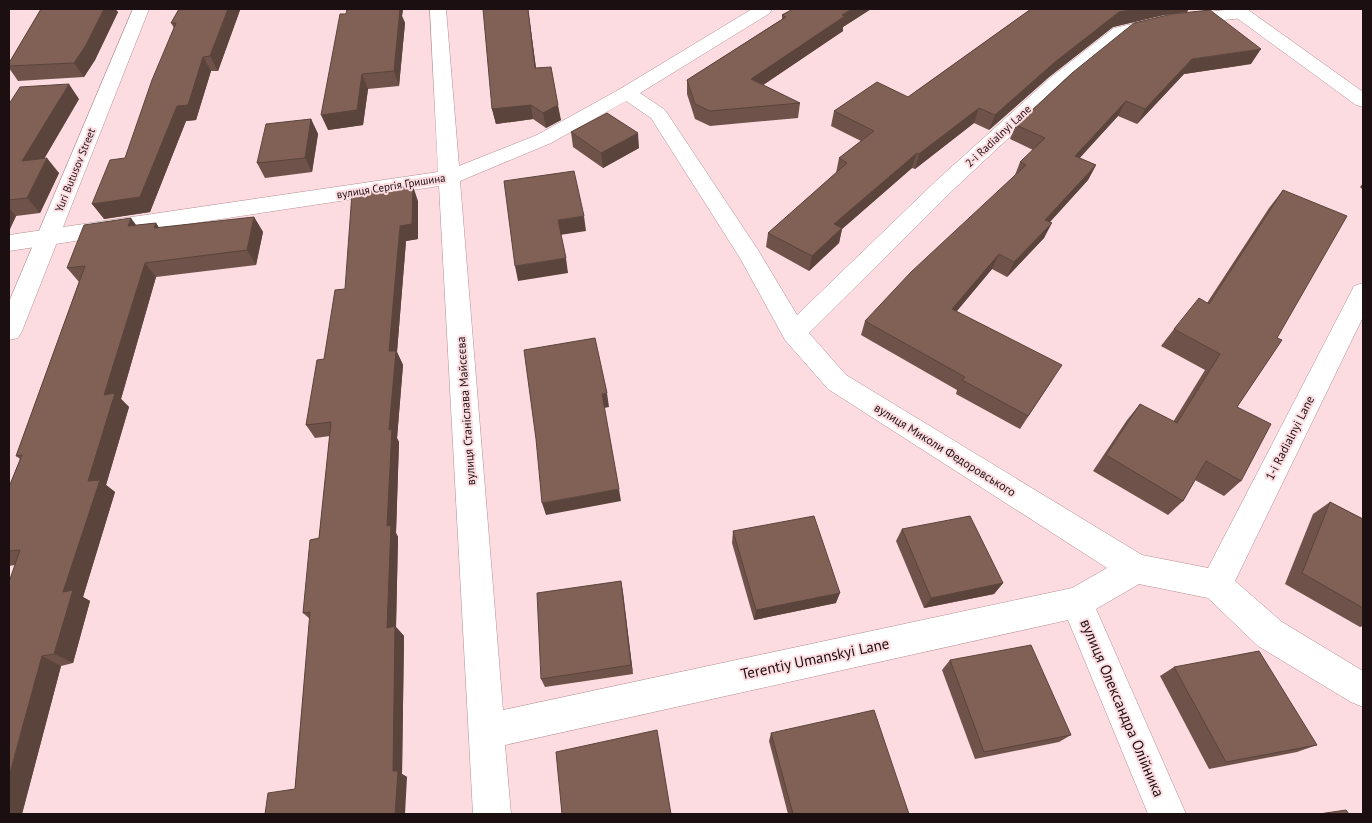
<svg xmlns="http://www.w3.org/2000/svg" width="1372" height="823" font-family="'PT Sans',sans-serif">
	<rect width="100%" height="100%" fill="#fcdce0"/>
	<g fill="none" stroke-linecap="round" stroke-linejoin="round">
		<g stroke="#b48f93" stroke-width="1">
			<path id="minor" d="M430,9H446L459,166L537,135L620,89L752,9H772L770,13L640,93L665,110L758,250L797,315L937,180L1050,78L1114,28L1164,17L1234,9H1248L1251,13L1248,17L1242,18L1164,27L1126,36L1064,86L953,190L809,333L846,375L1142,555L1208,568L1351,292L1354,286L1363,283V317L1235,581L1282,622L1363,671V707L1351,702L1258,646L1208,598L1139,584L1096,609L1186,814H1148L1068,620L505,745L511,814H473L439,186L9,251V235L438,172ZM626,101L651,118L740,258L785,340L828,389L1107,568L1072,588L503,710L460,181L551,143Z"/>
		</g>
		<g stroke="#b48f93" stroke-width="1">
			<g id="tertiary">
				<polygon points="133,9 149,9 22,331 18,338 9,340 9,302"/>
				<polygon points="1228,9 1247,9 1363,92 1363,107 1356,105 1230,13"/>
			</g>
		</g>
		<use href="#minor" fill="#fff" fill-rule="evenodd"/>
		<use href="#tertiary" fill="#fff" fill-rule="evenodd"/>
	</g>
	<g fill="#6f534a">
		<polygon points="41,9 115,9 118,12 95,60 84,77 18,81 9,68 9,63"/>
		<polygon points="179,9 239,9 240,10 218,71 211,71 196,120 186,121 150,212 104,219 125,158 174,28 171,23"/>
		<polygon points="403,9 402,16 405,23 399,86 368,89 363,125 328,130 346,14"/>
		<polygon points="528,9 536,68 561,120 546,128 533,119 496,124 492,109"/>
		<polygon points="793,9 871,9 843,27 843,31 763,85 800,103 798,118 710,126 695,119 687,94 687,80 782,19 782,15"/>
		<polygon points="1031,9 1187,12 1164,15 1113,27 1049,77 989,130 974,123 915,169 912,168 842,229 839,243 809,271 766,247 768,233 836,173 839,158 861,141 831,126 834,111 908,97"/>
		<polygon points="1251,64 1184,74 1137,124 1118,116 1079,158 1096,165 1088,180 1050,222 1044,238 1007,277 992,269 956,312 1053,379 1020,429 956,394 957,390 861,335 865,321 1015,175 1020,162 1033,150 1010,139 1016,125 1072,73"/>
		<polygon points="79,99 44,159 59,173 40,213 16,216 9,231 9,104"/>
		<polygon points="311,119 318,134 312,172 265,178 257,163"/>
		<polygon points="571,132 639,148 603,168 573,147"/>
		<polygon points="1363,183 1363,190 1360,187"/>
		<polygon points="1283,190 1237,407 1241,481 1224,496 1195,480 1183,501 1168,515 1093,471 1127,420 1140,404 1173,422 1205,370 1161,346 1174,329 1207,303 1269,208"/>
		<polygon points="418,201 418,239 406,241 397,352 403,365 397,438 399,442 396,533 398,537 396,627 404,636 402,774 407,777 295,789 310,619 303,613 319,538 330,436 315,438 306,425 324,359"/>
		<polygon points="254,217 263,232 256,265 156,277 121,399 129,407 106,485 115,492 83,597 90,601 73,663 61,666 22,814 15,565 9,566 9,487 20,459 16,456 79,282 67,268 137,225 156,223 159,228"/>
		<polygon points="1330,502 1363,519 1363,626 1360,627 1285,584 1313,514"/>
		<polygon points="902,529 1003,583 994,594 924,608 896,541"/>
		<polygon points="733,531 836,603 754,620 732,543"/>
		<polygon points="621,581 633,674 545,687 541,679"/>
		<polygon points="950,660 1071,735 1059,742 975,759 942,670"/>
		<polygon points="1174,667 1317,745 1297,752 1209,769 1160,676"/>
		<polygon points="771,733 909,814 788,814 769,741"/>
	</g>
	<g fill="#5a443c">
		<polygon points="104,9 115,9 118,12 95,60 84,77 74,63"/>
		<polygon points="228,9 239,9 240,10 218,71 210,56"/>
		<polygon points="398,9 403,9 402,16 405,23 399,86 394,71"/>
		<polygon points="528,9 538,83 535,68"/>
		<polygon points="852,9 871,9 843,27 843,31 750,94 751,79"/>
		<polygon points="1134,9 1189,9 1187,12 1164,15 1113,27 1049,77 989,130 995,115 1055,62 1119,12"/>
		<polygon points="1261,49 1251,64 1184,74 1137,124 1145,109 1192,59"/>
		<polygon points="203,57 211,71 196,120 186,121 150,212 104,219 92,204 177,106"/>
		<polygon points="362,74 368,89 363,125 328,130 321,115"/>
		<polygon points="69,84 79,99 34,176 22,161"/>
		<polygon points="1126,101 1118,116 1068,171 1075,156"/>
		<polygon points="531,105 533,119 496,124 492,109"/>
		<polygon points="558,105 561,120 546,128 543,113"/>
		<polygon points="979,108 974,123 915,169 919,154"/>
		<polygon points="311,119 318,134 312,172 305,158"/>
		<polygon points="638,133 639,148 603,168 601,153"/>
		<polygon points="917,153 912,168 842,229 839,243 809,271 812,256 834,224"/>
		<polygon points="47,158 59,173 40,213 27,198"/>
		<polygon points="1096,165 1088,180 1038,235 1045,220"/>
		<polygon points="413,186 418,201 418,239 406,241 397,352 403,365 397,438 399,442 396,533 398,537 396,627 404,636 402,774 407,777 405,814 395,814 387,628 387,526 389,430 389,351 400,226"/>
		<polygon points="9,208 16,216 9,231"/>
		<polygon points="584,216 586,231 560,235 558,220"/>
		<polygon points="254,217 263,232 256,265 247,250"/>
		<polygon points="131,218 142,233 128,226"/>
		<polygon points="156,223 166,238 154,228"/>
		<polygon points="1052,223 1044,238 1007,277 1014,262"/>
		<polygon points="999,254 992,269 946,324 952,309"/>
		<polygon points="566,258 568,273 518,281 515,266"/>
		<polygon points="145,263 156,277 121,399 129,407 106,485 115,492 83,597 90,601 73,663 54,654 63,592 88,481 104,395"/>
		<polygon points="607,393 609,407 604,408 602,394"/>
		<polygon points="619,489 621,501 546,515 542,503"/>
		<polygon points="621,581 623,592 633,674 631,665"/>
		<polygon points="1003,583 994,594 924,608 931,598"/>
		<polygon points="840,593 836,603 754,620 756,610"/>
		<polygon points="42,656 61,666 22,814 9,814 9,776"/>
	</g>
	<g fill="#816156" stroke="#5a443c">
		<polygon points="41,9 104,9 86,45 74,63 9,66 9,63"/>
		<polygon points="179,9 228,9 210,56 203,57 188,105 177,106 140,197 92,204 110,160 125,158 152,80 176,23 171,23"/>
		<polygon points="347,9 400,9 394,71 362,74 357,110 321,115 340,14 346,14"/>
		<polygon points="483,9 528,9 535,68 551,67 558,105 543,113 531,105 492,109"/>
		<polygon points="793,9 852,9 842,15 845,16 751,79 800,103 710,111 695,104 687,80 786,17 782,15"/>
		<polygon points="1031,9 1134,9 1119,12 1055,62 995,115 979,108 919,154 917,153 834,224 842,228 812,256 768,233 847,163 839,158 874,131 834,111 877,82 908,97"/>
		<polygon points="1210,10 1261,49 1192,59 1145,109 1126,101 1075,156 1096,165 1045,220 1052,223 1014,262 999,254 952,309 1062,365 1028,416 962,380 965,377 865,321 911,272 1026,165 1020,162 1045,138 1016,125 1072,73 1134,23 1172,14"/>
		<polygon points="69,84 22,161 47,158 27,198 9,200 9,104 20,87"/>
		<polygon points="607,113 638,133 601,153 571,132"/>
		<polygon points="311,119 305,158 257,163 266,124"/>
		<polygon points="574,171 584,216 558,220 566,258 515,266 504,181"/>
		<polygon points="413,186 412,224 400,226 389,351 396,351 389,430 392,429 387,526 391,525 387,628 395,626 393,771 398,771 395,814 265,814 268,793 295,789 310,612 303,613 310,540 319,538 331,422 306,425 317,360 324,359 335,290 345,289 352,193"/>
		<polygon points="1283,190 1347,216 1277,338 1282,340 1237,407 1271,424 1241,481 1206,461 1183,501 1106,455 1140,404 1177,423 1220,354 1174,329 1199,298 1209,304"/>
		<polygon points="254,217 247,250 145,263 104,395 115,393 88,481 100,480 63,592 73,590 54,654 42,656 9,776 9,582 20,550 9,551 9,487 22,455 16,456 85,266 67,268 84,225 131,218 128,226 156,223 154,228"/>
		<polygon points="595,338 607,393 602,394 619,489 542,503 536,439 524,350"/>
		<polygon points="1330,502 1363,519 1363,608 1302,573"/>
		<polygon points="814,516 840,593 756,610 733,531"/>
		<polygon points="970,516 1003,583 931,598 902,529"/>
		<polygon points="621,581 631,665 541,679 537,593"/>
		<polygon points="1031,645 1071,735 984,752 950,660"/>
		<polygon points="1259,651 1317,745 1226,762 1174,667"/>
		<polygon points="874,710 909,814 793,814 771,733"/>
		<polygon points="657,730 671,814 562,814 556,752"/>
		<polygon points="1346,810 1349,814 1319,814"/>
	</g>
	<g text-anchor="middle" stroke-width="4" stroke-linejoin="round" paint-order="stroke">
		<g font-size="11" fill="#1c0f11" stroke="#fcdce0">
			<text transform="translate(998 136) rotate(-43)" y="4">2-i Radialnyi Lane</text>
			<text transform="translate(75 170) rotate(-68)" y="4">Yuri Butusov Street</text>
			<text transform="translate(391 186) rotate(-9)" y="4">вулиця Сергія Гришина</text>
		</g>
		<g font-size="12" fill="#1c0f11" stroke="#fcdce0">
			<text transform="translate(466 411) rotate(-94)" y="4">вулиця Станіслава Майсєєва</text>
			<text transform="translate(1290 438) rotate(-63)" y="4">1-i Radialnyi Lane</text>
			<text transform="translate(945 450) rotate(32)" y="4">вулиця Миколи Федоровського</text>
		</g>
		<g font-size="15" fill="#1c0f11" stroke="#fcdce0">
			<text transform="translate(815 659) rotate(-12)" y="5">Terentiy Umanskyi Lane</text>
			<text transform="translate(1122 708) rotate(67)" y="5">вулиця Олександра Олійника</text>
		</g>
	</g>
	<rect width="1372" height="823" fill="none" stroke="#1c0f11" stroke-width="20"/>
</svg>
